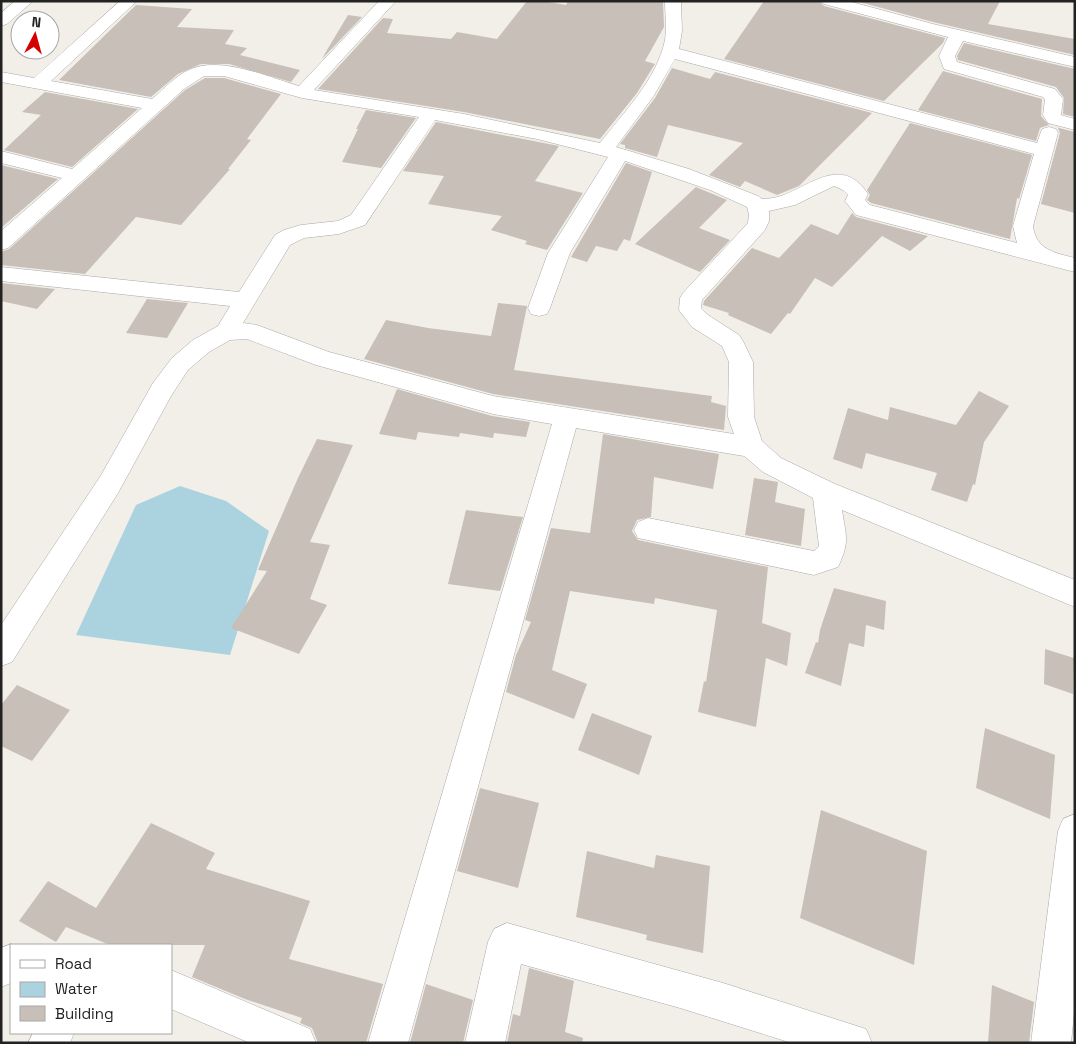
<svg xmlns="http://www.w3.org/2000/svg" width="1076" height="1044" font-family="'Space Grotesk',sans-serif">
	<rect width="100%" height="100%" fill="#f2efe9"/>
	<polygon fill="#aad3df" points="180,486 226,501 269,531 230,655 76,635 136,505"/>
	<g fill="#c7bfb8">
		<polygon points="527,1 543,1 566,5 568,1 663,1 664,27 645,61 655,64 653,67 637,93 600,139 464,112 318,89 383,18 393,19 387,33 451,39 457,32 497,39"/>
		<polygon points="764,1 819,1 824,6 945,38 943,43 884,101 724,59"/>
		<polygon points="856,1 1000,1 988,24 1075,39 1075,55 933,22"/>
		<polygon points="136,5 192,9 177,27 234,30 225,44 247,48 240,55 300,70 291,82 229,64 201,64 178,74 151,97 59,80"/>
		<polygon points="348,15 362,17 322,59 327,50"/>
		<polygon points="964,43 1075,69 1075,117 1063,114 1064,98 1056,87 958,60 957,56"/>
		<polygon points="672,68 710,79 715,72 872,113 799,186 777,195 745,181 740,187 709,175 743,143 668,125 657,157 625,148 625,145 620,144 655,98"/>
		<polygon points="943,71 1042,99 1041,116 1049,125 1040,128 1036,141 918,110"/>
		<polygon points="205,78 224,78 281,94 247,139 251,140 228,169 230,169 181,225 136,217 85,274 1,265 1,252 9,249 185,90"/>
		<polygon points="45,92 138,109 72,167 4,150 41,115 22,112"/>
		<polygon points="366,110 416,118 381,168 342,162 358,129 356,129"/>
		<polygon points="436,122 559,146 535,181 583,193 547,250 525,244 527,241 491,230 502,216 428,204 444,176 403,171"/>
		<polygon points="910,123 1032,155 1019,199 1017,198 1010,239 871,203 867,200 870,195 867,190"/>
		<polygon points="1055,127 1075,132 1075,213 1041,204 1060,133 1058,128"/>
		<polygon points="626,163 652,172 630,241 624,239 617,251 596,246 587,262 571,257"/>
		<polygon points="1,165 58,179 1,228"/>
		<polygon points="696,187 727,200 699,228 730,240 700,272 635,244"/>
		<polygon points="852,213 856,217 928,236 910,251 882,236 832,287 815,278 790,314 788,313 771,334 728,315 729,313 703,305 704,301 752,248 779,258 811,224 838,235"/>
		<polygon points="1,283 55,289 37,309 1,301"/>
		<polygon points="147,299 188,303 167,338 126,333"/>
		<polygon points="498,303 527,306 514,370 712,396 711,402 726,406 724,430 493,394 364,359 386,320 428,328 491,336"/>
		<polygon points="397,389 492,416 530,422 526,437 494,433 493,438 460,433 459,437 418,432 416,440 379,434"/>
		<polygon points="979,391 1009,406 984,442 975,485 973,484 967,502 931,490 937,473 866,453 862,469 833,459 848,408 888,420 890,407 956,425"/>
		<polygon points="603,434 719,454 713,489 654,477 651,517 637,520 632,531 638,540 768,567 762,623 791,633 787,666 766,658 756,727 698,712 704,681 706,682 717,610 655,598 654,604 570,591 552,670 587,684 574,719 506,692 516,655 531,622 525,620 551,528 590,533"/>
		<polygon points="317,439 353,445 310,542 330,545 310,599 327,605 299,654 231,628 267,571 258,570 298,478"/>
		<polygon points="754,478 778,482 775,502 805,509 801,546 745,535"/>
		<polygon points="466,510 523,517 500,591 448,584"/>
		<polygon points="834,588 886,601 884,630 866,625 864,647 849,643 841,686 805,673 816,642 818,643 820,630"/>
		<polygon points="1045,649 1074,658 1073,694 1044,684"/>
		<polygon points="17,685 70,710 32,761 1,746 1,705"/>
		<polygon points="592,713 652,736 639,775 578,750"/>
		<polygon points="985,728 1055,755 1050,819 976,788"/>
		<polygon points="480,788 539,803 518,888 457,871"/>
		<polygon points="821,810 927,851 914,965 800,918"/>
		<polygon points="151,823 215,853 206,869 310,901 289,959 383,984 366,1043 318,1043 312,1028 300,1023 302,1018 245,999 192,977 205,945 110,945 66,927 56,942 19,921 48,881 96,908"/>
		<polygon points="587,851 654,868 656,855 710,866 703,953 646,940 647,935 576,917"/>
		<polygon points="529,968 574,981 565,1032 583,1038 582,1043 507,1043 513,1014 520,1016"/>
		<polygon points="426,984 473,1000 463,1043 410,1043"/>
		<polygon points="992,985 1034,1002 1029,1043 988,1043"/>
	</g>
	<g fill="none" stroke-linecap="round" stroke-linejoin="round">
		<g stroke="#a9a9a9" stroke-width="1">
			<g id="minor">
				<polygon points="15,1 33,1 7,24 1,26 1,13"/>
				<path d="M120,1H137L51,81L152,99C164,89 175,76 189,70C219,55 268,77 299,86L379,1H396L314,90L464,114L600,143C624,112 657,79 665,40C667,27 665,14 665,1H681L682,31L679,49L1037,143L1042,129L1049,127L1056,129L1058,133L1033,226C1036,250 1055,253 1075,258V272L856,215L845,201L848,195L843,190L834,186L795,205L769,211V221L765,230L702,300L701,308L708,315L739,335L743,341L753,362L754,417L762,441L781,458L835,484L1075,580V607L842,510C846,536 850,542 838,567L814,575L638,538L634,530L638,522L648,518L814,551L819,546L813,498L763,472L744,456L576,428L408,1043H368L552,424L493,414L316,365L247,339L230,340L209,352L188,370L171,396L118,493L12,662L1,666V625L100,477L153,383L172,358L193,340L218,326L230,306L1,281V267L239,292L275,235L284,230L301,225L338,221L351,215L419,117L302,98L224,76H204L184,89L8,248L1,250V231L62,178L1,163V151L72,169L142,108L1,82V72L34,78ZM675,59L1034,154L1013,226L1017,243L870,205L865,200L868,194C842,155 812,185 781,196C775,198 768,199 762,199L758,196L689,169L616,147L653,97ZM435,120L537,139L608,157L548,253L528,308L531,314L539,316L547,314L550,308L570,253L625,161L710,190L747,207L749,214L748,223L683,293L680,298L679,310L692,327L722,346L729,362L728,417L734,434L493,396L329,352L257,325L243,323L290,245L304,238L339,234L365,225Z"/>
				<polygon points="821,1 848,1 933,24 1075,57 1075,67 963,41 955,56 957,62 1055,89 1063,99 1061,115 1075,119 1075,130 1048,123 1043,115 1045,100 1043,97 944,69 939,56 948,37 824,4"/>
				<polygon points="1075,814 1075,1003 1071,1043 1031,1043 1058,831 1063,819"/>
				<polygon points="507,923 723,983 866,1029 872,1043 792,1043 680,1008 521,964 505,1043 465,1043 488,942 494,929"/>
				<polygon points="11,944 14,945 11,945 11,983 1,987 1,948"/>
				<polygon points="171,970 310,1029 316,1043 250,1043 171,1009"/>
				<polygon points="33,1033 74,1033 70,1043 28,1043"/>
			</g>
		</g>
		<use href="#minor" fill="#fff" fill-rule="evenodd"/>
	</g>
	<rect width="1076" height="1044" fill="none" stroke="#222222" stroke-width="5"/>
	<rect x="10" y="944" width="162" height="90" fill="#ffffff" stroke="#a7a7a7"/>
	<rect x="20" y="960" width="25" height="8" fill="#ffffff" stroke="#a7a7a7"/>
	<text x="55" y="969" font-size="15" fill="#222222">Road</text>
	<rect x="20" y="982" width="25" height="15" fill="#aad3df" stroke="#a7a7a7"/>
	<text x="55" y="994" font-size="15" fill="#222222">Water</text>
	<rect x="20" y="1006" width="25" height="15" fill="#c7bfb8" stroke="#a7a7a7"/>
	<text x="55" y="1019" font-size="15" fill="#222222">Building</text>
	<g transform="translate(35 35) rotate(6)"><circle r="24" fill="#ffffff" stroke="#a7a7a7"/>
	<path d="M0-4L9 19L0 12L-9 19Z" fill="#d40000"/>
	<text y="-8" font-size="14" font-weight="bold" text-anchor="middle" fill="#222222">N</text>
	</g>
</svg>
